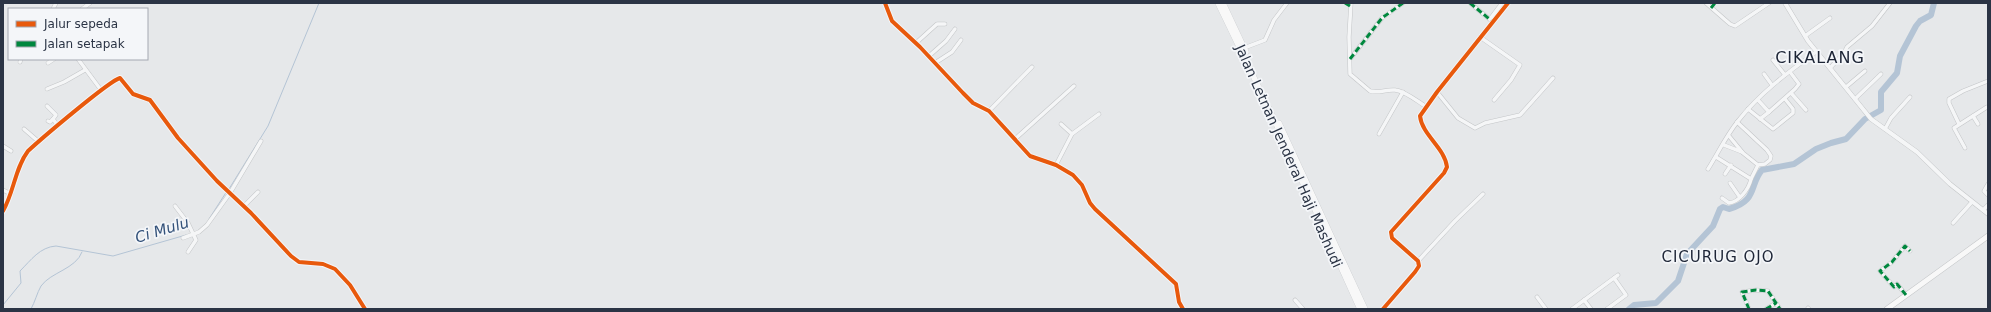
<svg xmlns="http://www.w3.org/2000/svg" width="1991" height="312" font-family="'DejaVu Sans',sans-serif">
	<rect width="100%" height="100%" fill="#e6e8ea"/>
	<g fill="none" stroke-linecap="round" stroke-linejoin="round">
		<g stroke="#b4c4d5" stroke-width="1">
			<polyline points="229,189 268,126 319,3"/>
			<polyline points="209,219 227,191"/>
			<path d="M3,305L21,283L20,271C31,260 40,247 56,246L113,256L186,235"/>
			<path d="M31,309C35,302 37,293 41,286C51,272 76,269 82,252"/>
		</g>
		<path stroke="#b4c4d5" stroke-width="6" d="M1629,309L1634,305L1656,303L1678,281L1687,254L1713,226L1720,209L1723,207L1729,209C1758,201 1749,185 1762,170L1794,164L1816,149L1831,143L1846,139L1865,119L1881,110V92L1897,73L1900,56L1916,26L1920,21L1931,15L1934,3"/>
		<g stroke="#c4c6c8" stroke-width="4.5">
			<g id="minor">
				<polyline points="885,3 892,21 920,47 963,93 973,103 989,111 1030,156 1056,165 1073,175 1082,185 1090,203 1095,209 1176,284 1179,302 1183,309"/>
				<path d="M1351,3L1349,37L1350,74L1370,91C1378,94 1386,89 1395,90C1405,91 1417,101 1425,106"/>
				<polyline points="1470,3 1493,22"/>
				<polyline points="1706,3 1730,24 1735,26 1769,3"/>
				<polyline points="53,9 56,3"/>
				<polyline points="82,9 90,3"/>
				<polyline points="1490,19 1502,3"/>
				<polyline points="1805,36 1830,18"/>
				<polyline points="1480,37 1520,65 1511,80 1494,100"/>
				<polyline points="916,43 937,24 945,24"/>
				<polyline points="1244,48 1265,40 1274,20 1287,3"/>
				<polyline points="929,56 946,41 955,29"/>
				<polyline points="78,59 101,90"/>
				<polyline points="1350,59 1382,18 1403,3"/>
				<polyline points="1773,60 1785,75"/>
				<polyline points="20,62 21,59"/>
				<polyline points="48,63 54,59"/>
				<polyline points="935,63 952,52 961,40"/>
				<polyline points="1830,68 1844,53 1847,47 1872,26 1890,3"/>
				<polyline points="1764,74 1772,85"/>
				<polyline points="1846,87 1865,71"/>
				<polyline points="47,89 64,82 85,70"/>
				<polyline points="1437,92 1458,118 1475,128 1485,123 1520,115 1553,78"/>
				<polyline points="1791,93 1806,110"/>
				<polyline points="1855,99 1881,74"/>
				<polyline points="1758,100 1769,112 1795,89 1799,84 1790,72"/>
				<polyline points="47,106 56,115 53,119 58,126"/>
				<polyline points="1748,109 1773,129 1793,113 1793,109 1785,99"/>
				<polyline points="989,111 1032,67"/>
				<polyline points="1973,116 1978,124"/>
				<polyline points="1760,119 1769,112"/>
				<polyline points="48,121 50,122 53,119"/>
				<polyline points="1061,124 1072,134"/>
				<polyline points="1959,124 1949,103 1949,99 1963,91 1988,81"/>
				<polyline points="24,129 39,142"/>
				<polyline points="1885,129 1891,118 1910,97"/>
				<polyline points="1379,134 1403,92"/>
				<polyline points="1729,136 1743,153 1758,165"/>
				<polyline points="1015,139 1074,86"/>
				<polyline points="1724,145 1742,152"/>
				<polyline points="3,146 11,151"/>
				<polyline points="1965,148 1954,128 1987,107"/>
				<polyline points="1716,157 1751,179 1758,165 1765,164 1770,160 1771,156 1767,150 1737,122"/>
				<polyline points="1056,165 1072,134 1099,114"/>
				<path d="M1708,169C1718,153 1726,136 1738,121C1759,94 1788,72 1816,52"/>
				<polyline points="1725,174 1731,165"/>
				<polyline points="1730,183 1739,196"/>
				<polyline points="1988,184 1984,191 1988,195"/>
				<polyline points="3,190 11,194"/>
				<path d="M1722,198L1729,203C1739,202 1749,189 1751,179"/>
				<polyline points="175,206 188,223 196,240 188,252"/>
				<polyline points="244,206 258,192"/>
				<polyline points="1983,210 1988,205"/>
				<path d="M3,211C14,192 15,168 28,151C41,139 109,81 120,78L133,94L150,100L178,138L217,181L251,213L291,256L299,262L323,264L335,269L350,285L365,309"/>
				<polyline points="1953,223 1972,202"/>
				<polyline points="183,238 199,232 207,225 230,193 261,141"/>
				<polyline points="1418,261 1455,221 1483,194"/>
				<polyline points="1906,295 1897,284 1894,287 1880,271 1892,262 1905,246 1910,251"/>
				<polyline points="1537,297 1546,309"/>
				<polyline points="1295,300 1303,309"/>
				<polyline points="1584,300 1591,309"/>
				<polyline points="1808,308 1809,309"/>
				<path d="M1383,309L1415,272L1419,266L1418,261L1392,238L1391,232L1444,173L1447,167C1445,148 1422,135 1420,116L1437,92L1508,3"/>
				<polyline points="1572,309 1618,275"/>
				<polyline points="1607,309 1626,295 1614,278"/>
				<polyline points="1749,309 1742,292 1756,290 1768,291 1780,309"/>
				<polyline points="1766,309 1776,303"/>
			</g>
		</g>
		<g stroke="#c4c6c8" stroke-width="5">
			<polyline id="tertiary" points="1785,3 1808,41 1871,119 1917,152 1950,184 1988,214"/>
		</g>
		<g stroke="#c4c6c8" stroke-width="6">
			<polyline id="secondary" points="1887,309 1988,236"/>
		</g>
		<g stroke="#c2c5c8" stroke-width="6">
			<g id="primary">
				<polyline points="1218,3 1274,119 1360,309"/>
				<polyline points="1223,3 1246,52"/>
				<polyline points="1279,123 1365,309"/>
			</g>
		</g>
		<use href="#minor" stroke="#f5f6f7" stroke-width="3.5"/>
		<use href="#tertiary" stroke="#f5f6f7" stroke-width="4"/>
		<use href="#secondary" stroke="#f8f8f8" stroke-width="5"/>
		<use href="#primary" stroke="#f8f8f8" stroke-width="5.5"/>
		<g stroke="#00873e" stroke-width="3" stroke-dasharray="6 3" stroke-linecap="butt">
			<polyline points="1345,3 1350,6"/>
			<polyline points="1470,3 1493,22"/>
			<polyline points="1711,8 1715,3"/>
			<polyline points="1350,59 1382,18 1403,3"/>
			<polyline points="1906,295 1897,284 1894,287 1880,271 1892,262 1905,246 1910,251"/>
			<polyline points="1749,309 1742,292 1756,290 1768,291 1780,309"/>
			<polyline points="1766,309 1776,303"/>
		</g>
		<g stroke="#f4f6f9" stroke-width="6">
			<g id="cycleway">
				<polyline points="885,3 892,21 920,47 963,93 973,103 989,111 1030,156 1056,165 1073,175 1082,185 1090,203 1095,209 1176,284 1179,302 1183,309"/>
				<path d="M3,211C14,192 15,168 28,151C41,139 109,81 120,78L133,94L150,100L178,138L217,181L251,213L291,256L299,262L323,264L335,269L350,285L365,309"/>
				<path d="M1383,309L1415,272L1419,266L1418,261L1392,238L1391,232L1444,173L1447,167C1445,148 1422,135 1420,116L1437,92L1508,3"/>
			</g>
		</g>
		<use href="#cycleway" stroke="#e8590c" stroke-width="4"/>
	</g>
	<g text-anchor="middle" stroke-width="3.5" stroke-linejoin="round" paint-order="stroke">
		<g font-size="14" fill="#2b3445" stroke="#f4f6f9">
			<text transform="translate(1289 156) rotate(66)" y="5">Jalan Letnan Jenderal Haji Mashudi</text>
		</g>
		<g font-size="15" font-style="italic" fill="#34527a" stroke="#f4f6f9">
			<text transform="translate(162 230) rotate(-17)" y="5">Ci Mulu</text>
		</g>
		<g font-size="15" letter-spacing="1" fill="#1d2536" stroke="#f4f6f9">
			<text x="1718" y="262">CICURUG OJO</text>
		</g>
		<g font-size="16" letter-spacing="1" fill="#1d2536" stroke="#f4f6f9">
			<text x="1820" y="63">CIKALANG</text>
		</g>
	</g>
	<rect width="1991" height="312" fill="none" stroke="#2b3445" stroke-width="8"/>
	<rect x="8" y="8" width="140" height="52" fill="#f4f6f9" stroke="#a4a8b1"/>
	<rect x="16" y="21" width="20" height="6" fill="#e8590c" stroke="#a4a8b1"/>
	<text x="44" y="28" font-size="12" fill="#2b3445">Jalur sepeda</text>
	<rect x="16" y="41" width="20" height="6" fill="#00873e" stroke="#a4a8b1"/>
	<text x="44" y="48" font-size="12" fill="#2b3445">Jalan setapak</text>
</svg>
